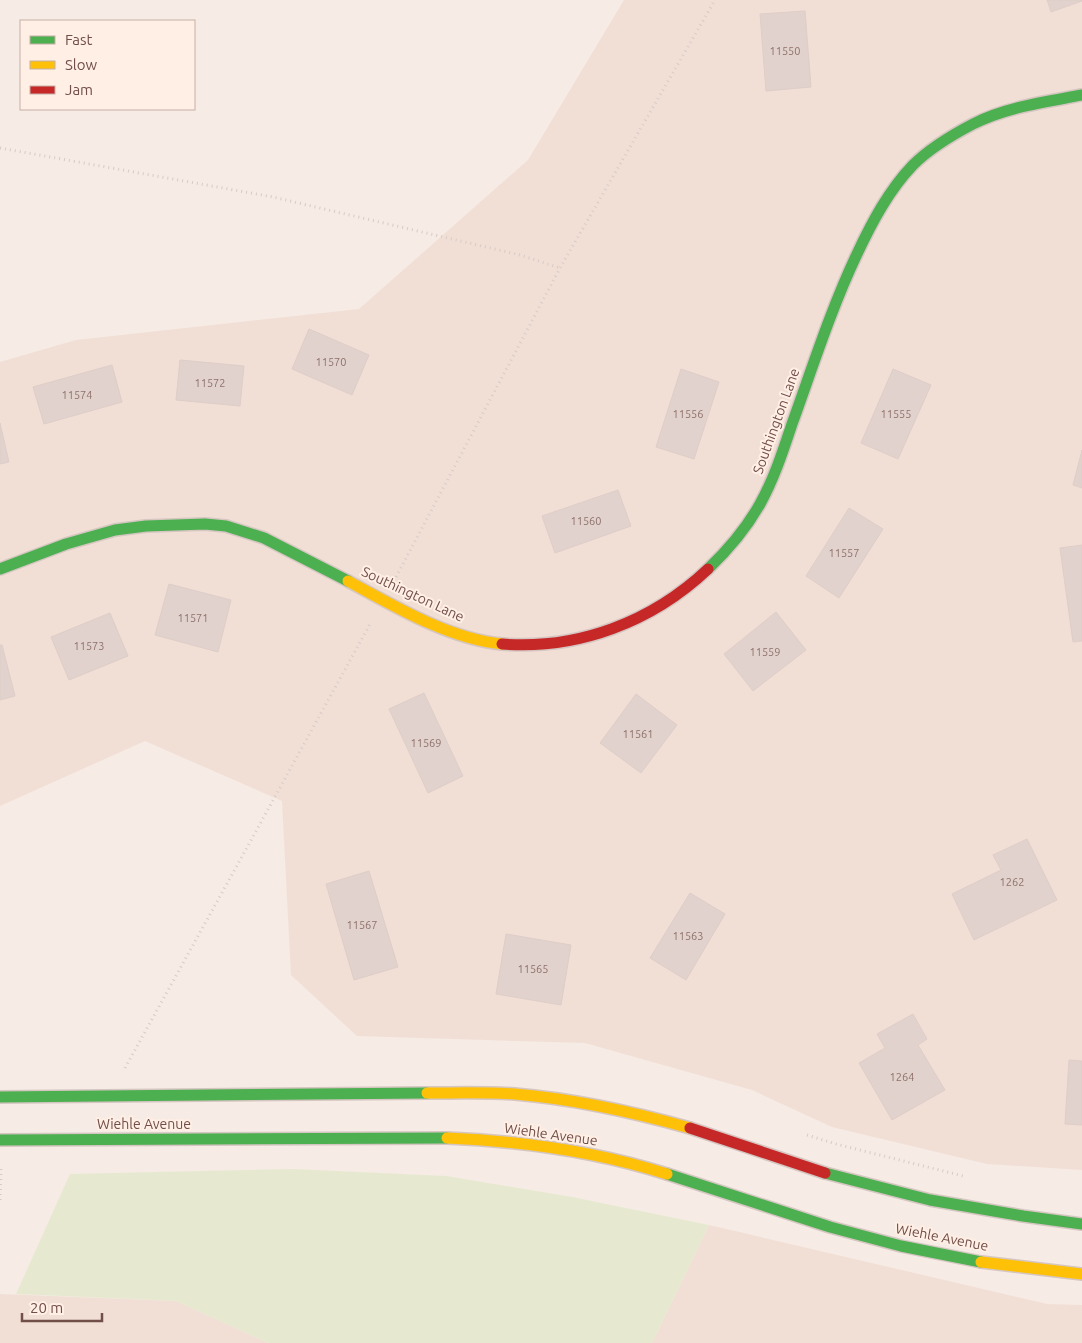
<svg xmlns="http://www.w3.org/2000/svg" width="1082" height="1343" font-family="Ubuntu,sans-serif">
	<rect width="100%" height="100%" fill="#f6ebe5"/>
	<g fill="#f1dfd5">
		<polygon points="624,0 1082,0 1082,1170 987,1164 832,1127 752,1090 585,1043 357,1036 291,975 282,801 145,741 0,806 0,362 76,340 359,309 528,160"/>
		<polygon points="709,1225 1047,1304 1082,1305 1082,1343 652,1343"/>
		<polygon points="0,1294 176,1301 268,1343 0,1343"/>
	</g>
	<polygon fill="#e6e9d0" points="293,1169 446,1176 572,1197 709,1225 652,1343 268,1343 176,1301 16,1294 70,1174"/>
	<g fill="#e1d2cd" stroke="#decdc8">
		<polygon points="1047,0 1082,0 1082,1 1051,12"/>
		<polygon points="805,11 811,87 766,91 760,14"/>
		<polygon points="309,329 369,355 352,395 292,369"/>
		<polygon points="180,360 244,366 240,406 176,400"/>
		<polygon points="112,365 122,402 44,424 33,387"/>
		<polygon points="681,369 719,382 694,459 656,447"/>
		<polygon points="893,369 931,385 898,459 861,443"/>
		<polygon points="0,423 9,462 0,464"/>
		<polygon points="1082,450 1082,488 1073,485"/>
		<polygon points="618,490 631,526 555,553 542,516"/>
		<polygon points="849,508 883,529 839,598 806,576"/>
		<polygon points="1082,545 1082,641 1073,642 1060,548"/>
		<polygon points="169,584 231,600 218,652 155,635"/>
		<polygon points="776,612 806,650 753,691 724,654"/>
		<polygon points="110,613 128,656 69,680 51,637"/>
		<polygon points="0,645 2,645 15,696 0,700"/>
		<polygon points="424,693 463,776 428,793 389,709"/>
		<polygon points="636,694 677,725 641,773 600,743"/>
		<polygon points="1027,839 1057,900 974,940 952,894 1001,870 993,855"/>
		<polygon points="369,871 398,967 354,980 326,884"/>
		<polygon points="690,893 725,914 686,980 650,958"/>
		<polygon points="506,934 571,945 561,1005 496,994"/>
		<polygon points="913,1014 927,1039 918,1045 945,1090 892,1120 859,1063 885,1048 877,1034"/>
		<polygon points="1069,1060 1082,1061 1082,1125 1065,1124"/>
	</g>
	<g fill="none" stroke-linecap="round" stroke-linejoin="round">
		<g stroke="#d6c6c2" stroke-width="14">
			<g id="fast">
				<polyline points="0,569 66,544 115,530 146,526 205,524 226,526 264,538 348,581"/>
				<path d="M708,569C728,550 746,529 760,504C774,479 783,451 792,424C813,366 831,309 857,254C872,222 889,190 913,165C930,148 952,135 973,124C1007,107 1045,102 1082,95"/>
				<polyline points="0,1097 427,1093"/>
				<polyline points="0,1140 447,1138"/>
				<polyline points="825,1173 930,1200 1023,1216 1082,1224"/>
				<polyline points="667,1174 830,1227 901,1246 981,1262"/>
			</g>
		</g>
		<g stroke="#d6c6c2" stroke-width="14">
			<g id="slow">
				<path d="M348,581C394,606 449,639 502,644"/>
				<path d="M427,1093C456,1093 486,1092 515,1094C575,1099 633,1112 690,1128"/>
				<path d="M447,1138C522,1141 595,1151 667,1174"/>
				<polyline points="981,1262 1082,1274"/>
			</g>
		</g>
		<g stroke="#d6c6c2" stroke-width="14">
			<g id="jam">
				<path d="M502,644C578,650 652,622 708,569"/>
				<polyline points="690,1128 825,1173"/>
			</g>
		</g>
		<g stroke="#d6cbc8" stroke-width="3" stroke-dasharray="1 4" stroke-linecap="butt">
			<polyline points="0,148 273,197 520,255 560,268"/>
			<polyline points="396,577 560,268 715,0"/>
			<polyline points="125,1068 255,833 370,624"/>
			<polyline points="807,1135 836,1144 963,1176"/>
			<polyline points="0,1200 1,1166"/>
		</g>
		<use href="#fast" stroke="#4caf50" stroke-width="11"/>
		<use href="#slow" stroke="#ffc107" stroke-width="11"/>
		<use href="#jam" stroke="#c62828" stroke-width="11"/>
	</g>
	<g text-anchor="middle" stroke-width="4" stroke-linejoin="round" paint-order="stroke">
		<g font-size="11" fill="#8f716c">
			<text x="785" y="55">11550</text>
			<text x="331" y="366">11570</text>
			<text x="210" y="387">11572</text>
			<text x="77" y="399">11574</text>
			<text x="688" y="418">11556</text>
			<text x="896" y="418">11555</text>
			<text x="586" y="525">11560</text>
			<text x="844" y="557">11557</text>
			<text x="193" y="622">11571</text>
			<text x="89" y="650">11573</text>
			<text x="765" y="656">11559</text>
			<text x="638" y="738">11561</text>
			<text x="426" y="747">11569</text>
			<text x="1012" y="886">1262</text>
			<text x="362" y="929">11567</text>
			<text x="688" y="940">11563</text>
			<text x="533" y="973">11565</text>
			<text x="902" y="1081">1264</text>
		</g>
		<g font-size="14" fill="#714e48" stroke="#ffefe5">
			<text transform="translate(776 421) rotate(-70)" y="5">Southington Lane</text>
			<text transform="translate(413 594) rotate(25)" y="5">Southington Lane</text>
			<text x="144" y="1129">Wiehle Avenue</text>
			<text transform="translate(551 1134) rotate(8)" y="5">Wiehle Avenue</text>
			<text transform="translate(942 1237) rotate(11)" y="5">Wiehle Avenue</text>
		</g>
	</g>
	<rect x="20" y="20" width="175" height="90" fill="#ffefe5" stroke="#c6afa6"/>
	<rect x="30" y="36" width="25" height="8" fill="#4caf50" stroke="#c6afa6"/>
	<text x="65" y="45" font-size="15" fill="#714e48">Fast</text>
	<rect x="30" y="61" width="25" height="8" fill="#ffc107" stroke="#c6afa6"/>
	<text x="65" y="70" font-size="15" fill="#714e48">Slow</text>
	<rect x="30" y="86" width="25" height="8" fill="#c62828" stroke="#c6afa6"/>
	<text x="65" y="95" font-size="15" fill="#714e48">Jam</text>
	<path d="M22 1313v8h80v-8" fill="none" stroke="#714e48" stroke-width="2.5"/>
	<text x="30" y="1313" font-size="15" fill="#714e48" stroke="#ffefe5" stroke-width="4" paint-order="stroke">20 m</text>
</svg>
